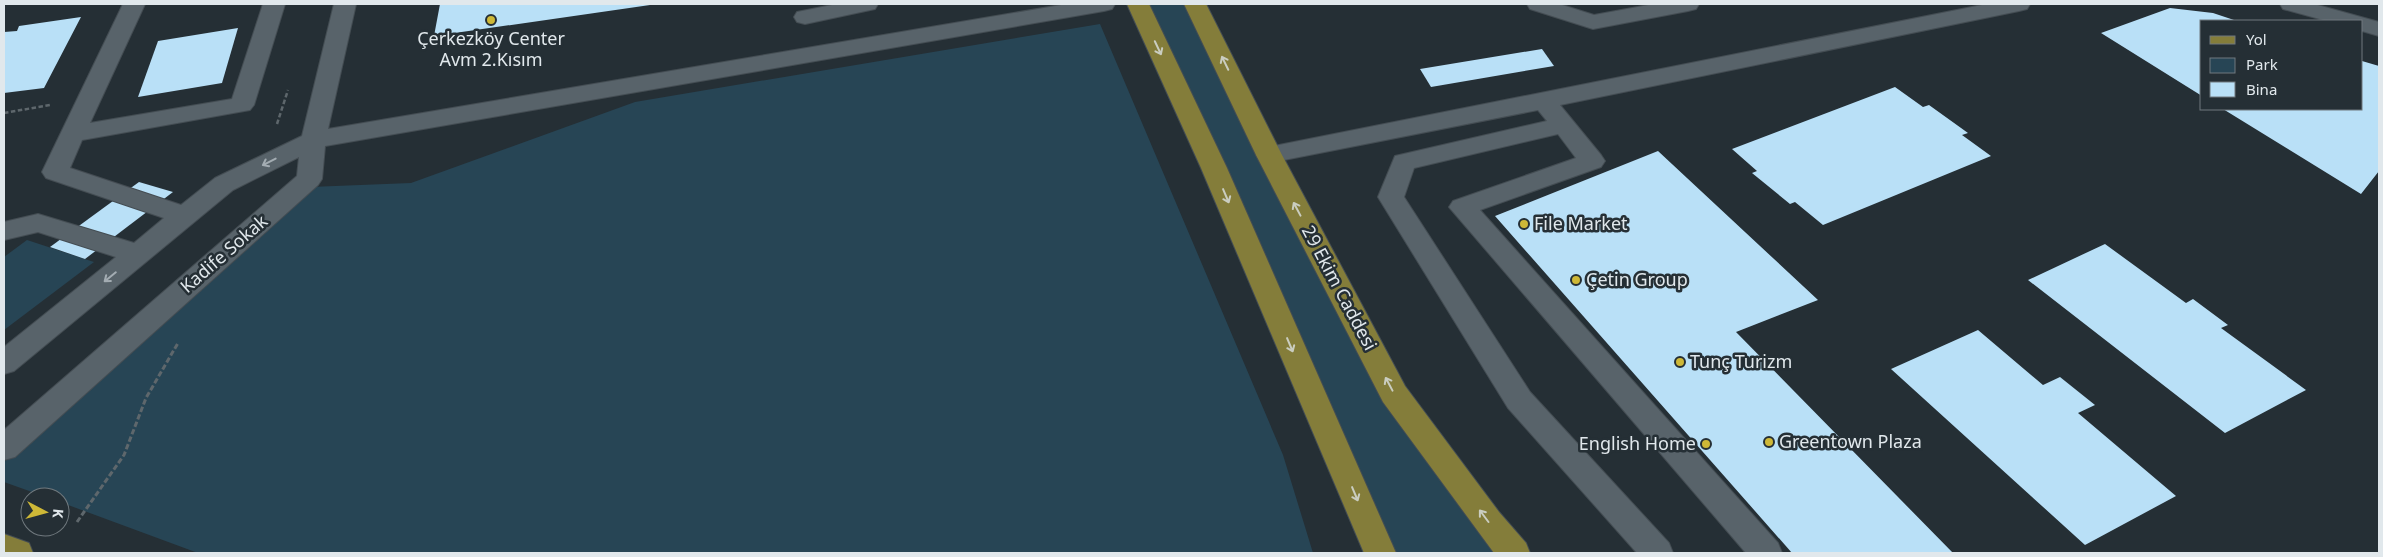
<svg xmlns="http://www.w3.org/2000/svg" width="2383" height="557" font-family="'Noto Sans',sans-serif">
	<rect width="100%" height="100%" fill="#252f35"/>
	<g fill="#274555">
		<polygon points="1146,4 1186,4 1382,400 1498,553 1392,553 1341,432"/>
		<polygon points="1100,24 1283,455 1313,553 198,553 60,502 60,497 46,497 4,482 4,462 310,187 411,183 635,102"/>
		<polygon points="27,240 94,262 4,330 4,257"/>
	</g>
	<g fill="#b9e0f7">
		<polygon points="440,4 650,4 650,5 434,36"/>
		<polygon points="2170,8 2213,13 2237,21 2202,21 2202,96 2101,33"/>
		<polygon points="81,17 44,88 4,93 4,32 17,31 19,26"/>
		<polygon points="238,28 222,83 138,97 158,41"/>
		<polygon points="1542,49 1554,66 1431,87 1420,69"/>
		<polygon points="2362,61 2379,66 2379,171 2361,194 2223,109 2362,109"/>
		<polygon points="1895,87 1923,107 1929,105 1968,133 1962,135 1991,156 1823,225 1795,202 1790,204 1752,173 1757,171 1732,149"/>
		<polygon points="1658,151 1818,300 1736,332 1953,553 1792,553 1495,216"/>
		<polygon points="139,182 173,192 85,259 50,247"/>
		<polygon points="2105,244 2186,303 2193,299 2228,325 2221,328 2306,390 2225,433 2028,280"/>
		<polygon points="1978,330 2043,385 2060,377 2095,405 2078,413 2176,496 2085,545 1891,369"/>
	</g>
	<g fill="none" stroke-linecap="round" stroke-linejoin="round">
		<g stroke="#444d53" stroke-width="2">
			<g id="minor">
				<polygon points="123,4 145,4 90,123 232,99 263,4 285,4 254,105 250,110 82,140 70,168 181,205 215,178 302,136 334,4 356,4 328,129 1067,4 1115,4 1112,9 1104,11 325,146 322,179 318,185 15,457 4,460 4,430 297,176 299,157 233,190 14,371 4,374 4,347 116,257 38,232 4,240 4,222 38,214 134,243 164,218 46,178 42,172"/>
				<polygon points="837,4 878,4 875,9 805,24 797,22 794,17 797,12"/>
				<polygon points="1527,4 1559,4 1594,15 1654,4 1699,4 1696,9 1688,11 1593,29 1530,9"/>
				<polygon points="1987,4 2030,4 2027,9 2019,11 1560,105 1601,155 1605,161 1601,167 1480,210 1778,543 1782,553 1746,553 1449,207 1453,201 1576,158 1558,134 1414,168 1404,197 1530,392 1669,543 1673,553 1637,553 1508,408 1378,197 1395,156 1547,121 1538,110 1269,163 1260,161 1256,155 1260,149 1269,147"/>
				<polygon points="2280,4 2314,4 2379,22 2379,36 2362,31 2362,21 2327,21 2283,9"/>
			</g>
		</g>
		<g stroke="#444d53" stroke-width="2">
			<g id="major">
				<polygon points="1127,4 1149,4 1227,168 1396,553 1364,553 1201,168"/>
				<polygon points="1184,4 1206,4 1282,155 1405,386 1499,512 1526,543 1530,553 1494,553 1383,402 1256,155"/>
				<polygon points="4,534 29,543 33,553 4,553"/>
			</g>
		</g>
		<g stroke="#5e676c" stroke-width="2.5" stroke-dasharray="4.5 2.5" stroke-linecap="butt">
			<polyline points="4,113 50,105"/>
			<polyline points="277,124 288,90"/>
		</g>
		<polyline stroke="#5e676c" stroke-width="3" stroke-dasharray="5.5 2.5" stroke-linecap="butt" points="77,522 124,455 146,398 178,343"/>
		<use href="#minor" fill="#58636a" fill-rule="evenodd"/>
		<use href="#major" fill="#847d3a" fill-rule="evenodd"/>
	</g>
	<defs><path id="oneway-shaft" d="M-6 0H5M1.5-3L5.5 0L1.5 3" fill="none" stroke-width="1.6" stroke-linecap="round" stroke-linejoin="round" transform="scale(1.25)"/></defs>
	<g stroke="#cacdc0">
		<use href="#oneway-shaft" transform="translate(1158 48) rotate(65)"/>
		<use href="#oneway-shaft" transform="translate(1225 63) rotate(-116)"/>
		<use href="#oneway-shaft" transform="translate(1226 196) rotate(67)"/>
		<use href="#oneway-shaft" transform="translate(1297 209) rotate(-118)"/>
		<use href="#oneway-shaft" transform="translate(1290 345) rotate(67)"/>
		<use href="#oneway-shaft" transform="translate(1389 384) rotate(-118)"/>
		<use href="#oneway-shaft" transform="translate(1355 494) rotate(67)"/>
		<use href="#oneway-shaft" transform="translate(1484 516) rotate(-127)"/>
	</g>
	<g stroke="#a3acb2">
		<use href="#oneway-shaft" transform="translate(269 162) rotate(153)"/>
		<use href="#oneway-shaft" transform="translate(110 277) rotate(141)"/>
	</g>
	<g fill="#ceb837" stroke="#252f35" stroke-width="2">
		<circle cx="491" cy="20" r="5"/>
		<circle cx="1524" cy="224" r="5"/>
		<circle cx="1576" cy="280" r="5"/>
		<circle cx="1680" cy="362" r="5"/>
		<circle cx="1769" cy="442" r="5"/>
		<circle cx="1706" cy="444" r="5"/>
	</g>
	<g text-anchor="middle" stroke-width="5" stroke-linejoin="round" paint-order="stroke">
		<g font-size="18" fill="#e1e8ec" stroke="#252f35" text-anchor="start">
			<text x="491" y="45" text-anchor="middle">Çerkezköy Center<tspan x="491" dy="21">Avm 2.Kısım</tspan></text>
			<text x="1534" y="230">File Market</text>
			<text x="1586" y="286">Çetin Group</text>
			<text x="1690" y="368">Tunç Turizm</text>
			<text x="1779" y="448">Greentown Plaza</text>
			<text x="1696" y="450" text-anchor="end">English Home</text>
		</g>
		<g font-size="18" fill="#e1e8ec" stroke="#252f35">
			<text transform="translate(224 254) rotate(-41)" y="6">Kadife Sokak</text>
			<text transform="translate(1339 288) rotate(62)" y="6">29 Ekim Caddesi</text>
		</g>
	</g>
	<rect width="2383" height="557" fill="none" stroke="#e1e8ec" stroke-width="10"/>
	<rect x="2200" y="20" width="162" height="90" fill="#252f35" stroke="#70797e"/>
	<rect x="2210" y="36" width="25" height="8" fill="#847d3a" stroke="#70797e"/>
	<text x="2246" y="45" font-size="15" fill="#e1e8ec">Yol</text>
	<rect x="2210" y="58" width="25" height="15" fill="#274555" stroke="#70797e"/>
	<text x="2246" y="70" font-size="15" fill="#e1e8ec">Park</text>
	<rect x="2210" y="82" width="25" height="15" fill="#b9e0f7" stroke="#70797e"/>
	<text x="2246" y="95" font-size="15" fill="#e1e8ec">Bina</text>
	<g transform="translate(45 512) rotate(96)"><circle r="24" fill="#252f35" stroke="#70797e"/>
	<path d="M0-4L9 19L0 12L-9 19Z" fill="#ceb837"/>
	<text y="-8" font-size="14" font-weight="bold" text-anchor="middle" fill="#e1e8ec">K</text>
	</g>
</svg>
